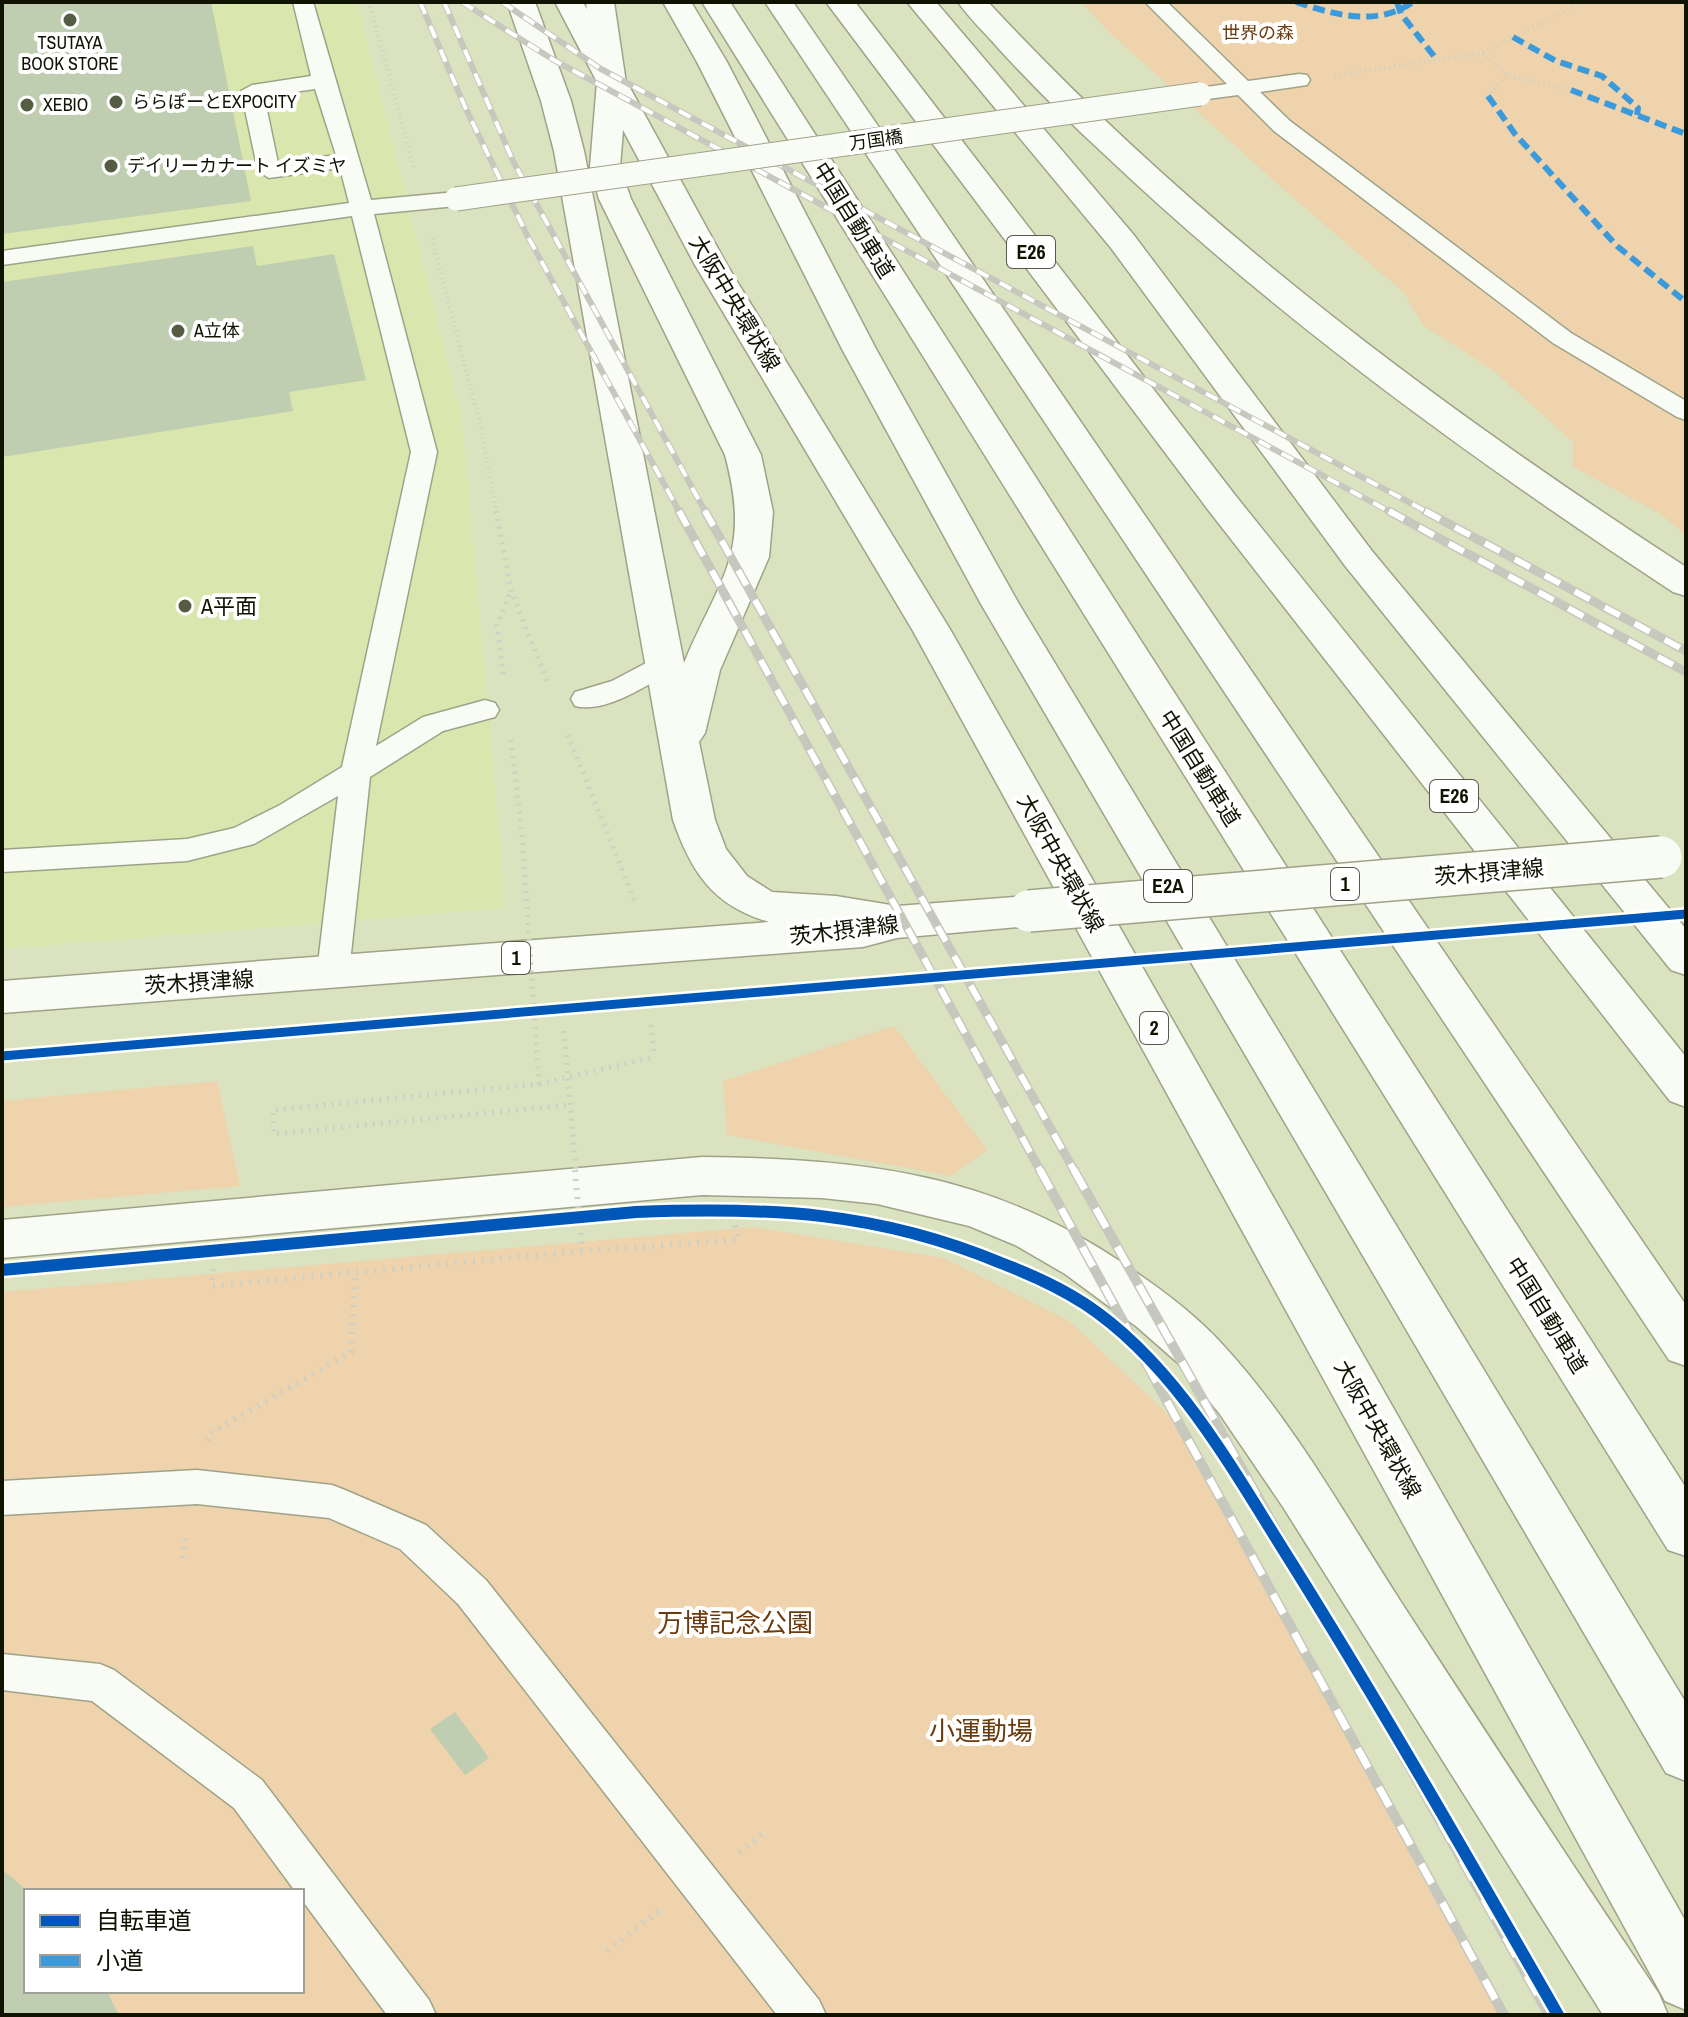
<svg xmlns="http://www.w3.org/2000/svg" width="1688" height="2017" font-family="'Archivo Narrow','Noto Sans JP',sans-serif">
	<rect width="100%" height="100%" fill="#dae2bf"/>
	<polygon fill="#d9e6ae" points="2,2 357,2 462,418 506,908 2,949"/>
	<g fill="#eed3ac" fill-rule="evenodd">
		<polygon points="1081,2 1686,2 1686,536 1662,515 1573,467 1573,442 1495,372 1423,325 1404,293 1282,188 1109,32"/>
		<polygon points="894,1026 987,1150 951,1176 727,1135 723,1081"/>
		<polygon points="217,1081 240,1186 2,1207 2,1101"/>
		<path d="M752,1227L944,1258L1069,1321L1172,1418L1507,2015H2V1292ZM26,1891H302V1991H26Z"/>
	</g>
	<g fill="#bfceb0">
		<polygon points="2,2 211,2 251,201 2,234"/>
		<polygon points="253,246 257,266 334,254 366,380 289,392 293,411 2,457 2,282"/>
		<polygon points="455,1712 489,1758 465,1775 430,1729"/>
		<polygon points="2,1869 26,1890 26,1991 107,1991 119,2015 2,2015"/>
	</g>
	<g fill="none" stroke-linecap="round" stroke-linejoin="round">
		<g stroke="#9ea388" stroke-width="3">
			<g id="lane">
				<path d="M293,2H313L371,200L456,192L464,194L467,199L464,204L456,206L374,214L437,452L376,746L423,717L485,700L495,703L499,710L495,717L443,731L370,777L349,972L344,980L333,984L322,980L317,972L338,796L254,844L187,861L2,872V850L187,839L234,828L280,805L342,767L411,452L352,216L2,265V251L349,203L340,168L269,178L258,171L241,91L252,85L311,76ZM315,89L336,155L278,163L264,96Z"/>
				<polygon points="1145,2 1167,2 1248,81 1299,74 1307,75 1310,80 1307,85 1260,92 1290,121 1571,333 1686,401 1686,420 1677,417 1553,343 1274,131 1238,95 1200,100 1192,99 1189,94 1192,89 1227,84"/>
				<path d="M665,653L675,655L679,662L675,669C649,684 606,714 575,706L571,699L575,692L612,681Z"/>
				<polygon points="197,1470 332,1485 345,1490 426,1525 486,1580 819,2000 826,2015 777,2015 458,1604 400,1549 329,1518 197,1504 2,1515 2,1481"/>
				<polygon points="2,1654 100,1664 114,1670 262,1780 429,2000 436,2015 387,2015 302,1900 302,1891 295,1891 234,1808 92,1701 2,1690"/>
			</g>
		</g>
		<g stroke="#9ea388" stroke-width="3">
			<g id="primary">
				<path d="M507,2H535L571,101L584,151L684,663C720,577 752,554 725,455L599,199L590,167L597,82L555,2H583L727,265L951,631L1686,1922V2010L1665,2001L913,631L695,265L623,130L620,167L631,199L761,455L773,512L769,557L720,670L705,733L699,742L715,820L726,849L747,876L772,892L836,896L897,906L1029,896L1044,900L1050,911L1044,922L1029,926L897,938L863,947L2,1013V981L769,922C714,906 692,874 673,820L554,151L541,101Z"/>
				<polygon points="907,2 936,2 1133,234 1372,551 1686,929 1686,975 1671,970 1346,567 1111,248"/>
				<path d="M958,2H988C1192,222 1435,404 1686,567V596L1673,592C1474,461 1278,319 1105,155C1068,121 1032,85 998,48C985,33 969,18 958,2Z"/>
				<path d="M702,1157C867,1159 995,1173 1134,1271C1165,1292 1197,1316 1223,1345C1293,1421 1345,1515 1401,1602C1486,1733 1572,1864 1659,1994L1668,2015H1603L1283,1507L1219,1413L1178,1363L1137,1327L1065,1274L1015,1245L969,1226L877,1204L822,1198L702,1195L2,1258V1220Z"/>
			</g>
		</g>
		<g stroke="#9ea388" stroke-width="3">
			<g id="highway">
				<polygon points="586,2 614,2 626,83 621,89 611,92 601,89 596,83"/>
				<polygon points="663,2 691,2 727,62 876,349 1019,604 1686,1703 1686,1781 1666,1773 981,604 842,349 697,62"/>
				<polygon points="702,2 730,2 1686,1488 1686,1556 1668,1550"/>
				<polygon points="765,2 793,2 1686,1305 1686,1366 1669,1360"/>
				<polygon points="826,2 855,2 1235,495 1686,1057 1686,1107 1670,1101 1209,511"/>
			</g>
		</g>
		<g stroke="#cdd0c6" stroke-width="4" stroke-dasharray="1 4" stroke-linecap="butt">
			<polyline points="369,2 414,167"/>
			<polyline points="1483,53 1507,75 1571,90"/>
			<polyline points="1335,75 1483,53 1582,2"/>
			<polyline points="1488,96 1507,75"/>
			<polyline points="432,239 479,420 497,513"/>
		</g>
		<g stroke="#cdd0c6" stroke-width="5" stroke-dasharray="2 6" stroke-linecap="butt">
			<polyline points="496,511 511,590 547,681"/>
			<polyline points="503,674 497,625 511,591"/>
			<polyline points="568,735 635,902"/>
			<polyline points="511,740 522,835"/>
			<polyline points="651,1025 654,1057"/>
		</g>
		<g stroke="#cdd0c6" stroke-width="6" stroke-dasharray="2 7" stroke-linecap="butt">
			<polyline points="213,1269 212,1286 582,1251 738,1240 735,1225"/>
			<polyline points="208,1441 209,1434 351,1352 355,1272"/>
			<polyline points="182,1558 187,1533"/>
			<polyline points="739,1852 764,1833"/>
			<polyline points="607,1951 660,1910"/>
		</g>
		<use href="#lane" fill="#f9fbf5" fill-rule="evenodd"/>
		<use href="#primary" fill="#f9fbf5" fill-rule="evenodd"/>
		<use href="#highway" fill="#f9fbf5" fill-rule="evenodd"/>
		<g stroke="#c6c8be" stroke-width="6">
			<g id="rail-far2">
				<polyline points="420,2 465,107 528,237 680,513"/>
				<polyline points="444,2 513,161 706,513"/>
				<polyline points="462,2 552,59 1392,513"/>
				<polyline points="502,2 601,69 1429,513"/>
			</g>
		</g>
		<g stroke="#c6c8be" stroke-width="9">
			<g id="rail-far1">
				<polyline points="679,511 1041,1172"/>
				<polyline points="705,511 1075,1172"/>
				<polyline points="1389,511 1686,672"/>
				<polyline points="1425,511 1686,651"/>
			</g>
		</g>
		<g stroke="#c6c8be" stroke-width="10">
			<g id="rail">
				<polyline points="1040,1170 1504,2015"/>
				<polyline points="1074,1170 1549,2015"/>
			</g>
		</g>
		<use href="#rail-far2" stroke="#fff" stroke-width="4" stroke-dasharray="13" stroke-linecap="butt"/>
		<use href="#rail-far1" stroke="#fff" stroke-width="6" stroke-dasharray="17" stroke-linecap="butt"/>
		<use href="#rail" stroke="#fff" stroke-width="7" stroke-dasharray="22" stroke-linecap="butt"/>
		<g stroke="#9ea388" stroke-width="25" stroke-linecap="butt">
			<polyline id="lane-bridge" points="456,199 1200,94"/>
		</g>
		<g stroke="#9ea388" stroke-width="44" stroke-linecap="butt">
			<polyline id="primary-bridge" points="1029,911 1661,857"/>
		</g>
		<g stroke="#cdd0c6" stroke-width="5" stroke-dasharray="2 6" stroke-linecap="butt">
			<polyline points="522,835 539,1084 273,1110 274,1134 568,1105"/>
			<polyline points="564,1031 576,1172"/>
			<polyline points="539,1084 654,1057"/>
		</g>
		<polyline stroke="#cdd0c6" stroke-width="6" stroke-dasharray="2 7" stroke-linecap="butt" points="575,1170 582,1251"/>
		<use href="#lane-bridge" stroke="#f9fbf5" stroke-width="23"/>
		<use href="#primary-bridge" stroke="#f9fbf5" stroke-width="41"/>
		<g stroke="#3a9adc" stroke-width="6" stroke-dasharray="12 6" stroke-linecap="butt">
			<path d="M1296,2C1335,15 1377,27 1413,2"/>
			<polyline points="1397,2 1401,14 1437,60"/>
			<polyline points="1513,37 1556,61 1602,76 1638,108 1637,115"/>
			<polyline points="1571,90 1686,134"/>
			<polyline points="1488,96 1515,134 1617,246 1686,302"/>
		</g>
		<g stroke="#fff" stroke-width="14">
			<polyline id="cycleway-far1" points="2,1056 1686,914"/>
		</g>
		<g stroke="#fff" stroke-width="17">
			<path id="cycleway" d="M2,1270L636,1212C770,1207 876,1211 1001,1263C1030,1274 1059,1287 1085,1304C1176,1364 1234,1472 1291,1562C1384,1711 1471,1863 1558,2015"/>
		</g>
		<use href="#cycleway-far1" stroke="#0057b8" stroke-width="9"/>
		<use href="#cycleway" stroke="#0057b8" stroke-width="12"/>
	</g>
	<g fill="#565b43" stroke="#fff" stroke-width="3">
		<circle cx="70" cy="20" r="8"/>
		<circle cx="116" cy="102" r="8"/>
		<circle cx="27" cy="105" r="8"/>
		<circle cx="111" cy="166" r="8"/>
		<circle cx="178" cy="331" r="8"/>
		<circle cx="185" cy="606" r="8"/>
	</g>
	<g text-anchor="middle" stroke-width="8" stroke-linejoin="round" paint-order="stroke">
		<g font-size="18" fill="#6c3b0b" stroke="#fff">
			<text x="1258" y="39">世界の森</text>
		</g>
		<g font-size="18" fill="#0f1300" stroke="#fff" text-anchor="start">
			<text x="70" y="49" text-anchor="middle">TSUTAYA<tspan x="70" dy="21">BOOK STORE</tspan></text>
			<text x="132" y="108">ららぽーとEXPOCITY</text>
			<text x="43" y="111">XEBIO</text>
			<text x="127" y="172">デイリーカナート イズミヤ</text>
			<text x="194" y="337">A立体</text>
		</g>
		<g font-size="18" fill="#0f1300" stroke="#fff">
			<text transform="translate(876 140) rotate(-8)" y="6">万国橋</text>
		</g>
		<g fill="#fff" stroke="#575a4c" stroke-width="2">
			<rect x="1007" y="236" width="48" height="32" rx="6"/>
			<rect x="1430" y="780" width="48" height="32" rx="6"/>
			<rect x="1331" y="868" width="28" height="32" rx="6"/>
			<rect x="1144" y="870" width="48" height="32" rx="6"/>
			<rect x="502" y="942" width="28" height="32" rx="6"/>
			<rect x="1140" y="1012" width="28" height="32" rx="6"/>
		</g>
		<g font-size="20" font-weight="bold" fill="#0f1300">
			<text x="1031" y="259">E26</text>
			<text x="1454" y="803">E26</text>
			<text x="1345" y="891">1</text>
			<text x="1168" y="893">E2A</text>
			<text x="516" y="965">1</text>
			<text x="1154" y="1035">2</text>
		</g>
		<g font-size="22" fill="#0f1300" stroke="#fff">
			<text transform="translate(854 220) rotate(58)" y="8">中国自動車道</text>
			<text transform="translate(735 303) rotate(59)" y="8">大阪中央環状線</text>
			<text transform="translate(1200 768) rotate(58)" y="8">中国自動車道</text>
			<text transform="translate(1061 863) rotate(61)" y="8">大阪中央環状線</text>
			<text transform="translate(1489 872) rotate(-5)" y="8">茨木摂津線</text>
			<text transform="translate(844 930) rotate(-7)" y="8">茨木摂津線</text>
			<text transform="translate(199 982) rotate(-4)" y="8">茨木摂津線</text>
			<text transform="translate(1547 1315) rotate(58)" y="8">中国自動車道</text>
			<text transform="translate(1378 1429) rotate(61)" y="8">大阪中央環状線</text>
		</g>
		<g font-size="22" fill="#0f1300" stroke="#fff" text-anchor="start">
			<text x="201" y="614">A平面</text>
		</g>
		<g font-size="26" fill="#6c3b0b" stroke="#fff">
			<text x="735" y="1632">万博記念公園</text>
			<text x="981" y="1740">小運動場</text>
		</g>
	</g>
	<rect width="1688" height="2017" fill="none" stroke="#0f1300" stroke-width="8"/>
	<rect x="24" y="1889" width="280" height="104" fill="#ffffff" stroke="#9fa199" stroke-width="2"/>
	<rect x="40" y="1915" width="40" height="12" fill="#0057b8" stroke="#9fa199" stroke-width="2"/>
	<text x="96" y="1929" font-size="24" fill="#0f1300">自転車道</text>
	<rect x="40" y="1955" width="40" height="12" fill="#3a9adc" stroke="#9fa199" stroke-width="2"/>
	<text x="96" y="1969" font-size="24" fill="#0f1300">小道</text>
</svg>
